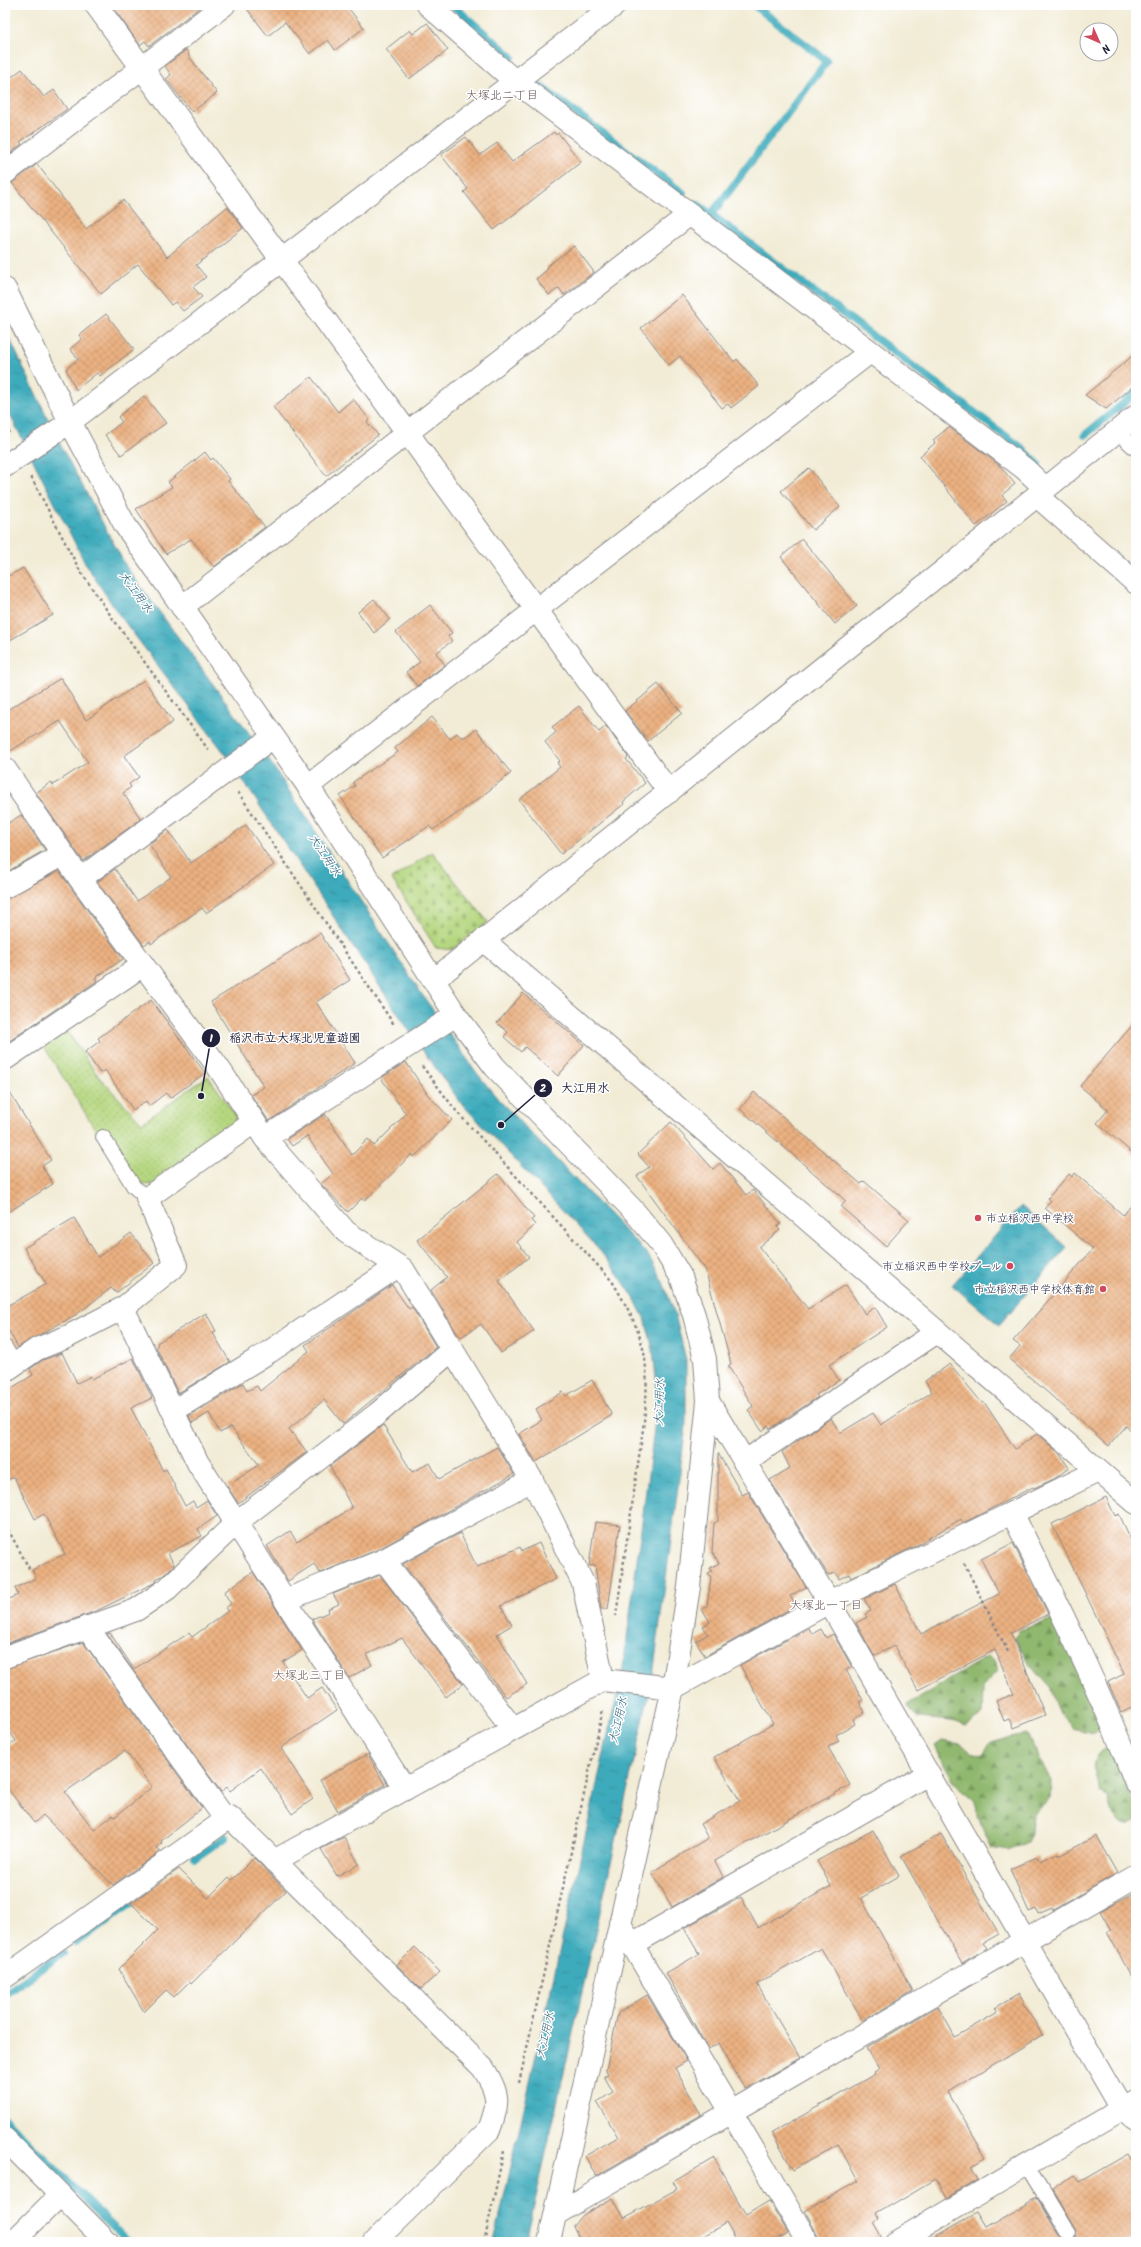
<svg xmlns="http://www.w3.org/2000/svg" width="1141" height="2247" font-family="Kalam,'Klee One',sans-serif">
	<defs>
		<pattern id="forest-firs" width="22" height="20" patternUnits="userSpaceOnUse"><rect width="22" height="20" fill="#90b86e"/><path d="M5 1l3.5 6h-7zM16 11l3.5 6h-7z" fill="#75955c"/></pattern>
		<pattern id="cemetery-stones" width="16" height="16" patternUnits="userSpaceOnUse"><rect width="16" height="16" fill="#b6d780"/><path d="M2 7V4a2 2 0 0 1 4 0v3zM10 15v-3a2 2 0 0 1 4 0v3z" fill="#9cb870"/></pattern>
		<pattern id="park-dots" width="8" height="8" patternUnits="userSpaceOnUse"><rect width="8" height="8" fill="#b6d780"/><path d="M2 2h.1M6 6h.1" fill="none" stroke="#9cb870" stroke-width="1.8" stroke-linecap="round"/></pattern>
		<pattern id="water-ripples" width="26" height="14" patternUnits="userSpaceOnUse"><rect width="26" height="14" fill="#3eabbc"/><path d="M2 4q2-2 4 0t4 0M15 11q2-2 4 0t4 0" fill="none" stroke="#348b9a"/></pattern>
		<pattern id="building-cross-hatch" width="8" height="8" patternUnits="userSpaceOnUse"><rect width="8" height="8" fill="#ebb181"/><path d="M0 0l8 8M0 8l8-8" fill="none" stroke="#c99870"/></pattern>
	</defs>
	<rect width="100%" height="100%" fill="#fff"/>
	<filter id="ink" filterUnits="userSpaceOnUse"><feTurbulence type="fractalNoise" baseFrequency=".025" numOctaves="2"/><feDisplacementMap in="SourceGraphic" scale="8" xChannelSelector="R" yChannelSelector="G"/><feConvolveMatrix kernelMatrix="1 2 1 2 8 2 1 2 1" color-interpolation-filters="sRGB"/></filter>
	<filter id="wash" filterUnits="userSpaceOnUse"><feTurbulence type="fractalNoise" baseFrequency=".012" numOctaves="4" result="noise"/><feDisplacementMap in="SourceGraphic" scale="16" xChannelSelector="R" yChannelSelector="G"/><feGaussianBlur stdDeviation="0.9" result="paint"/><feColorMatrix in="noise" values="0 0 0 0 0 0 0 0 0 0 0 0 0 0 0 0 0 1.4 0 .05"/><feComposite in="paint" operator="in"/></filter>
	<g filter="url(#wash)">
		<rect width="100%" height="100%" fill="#f2ecd6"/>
		<g fill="url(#forest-firs)" stroke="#596d54">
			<polygon points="1054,1619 1103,1720 1101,1729 1094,1733 1072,1728 1060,1715 1051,1689 1034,1670 1014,1638 1020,1630"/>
			<polygon points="988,1656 994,1660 998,1670 983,1687 982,1715 966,1726 952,1721 918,1718 907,1705"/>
			<polygon points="1027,1734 1051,1781 1050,1798 1033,1814 1032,1832 1027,1842 1008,1851 992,1848 983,1830 973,1799 955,1784 935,1746 942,1741 961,1744 974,1753 982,1755 989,1744 1010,1737"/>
			<path d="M1111,1745L1136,1808V1820L1130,1825H1122L1114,1817L1108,1796L1100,1792C1094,1771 1088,1757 1111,1745Z"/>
		</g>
		<polygon fill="url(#cemetery-stones)" stroke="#6c7c5e" points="432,852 488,922 452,950 436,948 392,879"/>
		<polygon fill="url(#park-dots)" stroke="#6c7c5e" points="66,1030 99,1077 142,1123 208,1076 236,1116 235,1124 152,1185 136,1183 104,1129 98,1134 43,1045"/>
		<g fill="url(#water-ripples)" stroke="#30667c">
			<polygon points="5,329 62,448 127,568 269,760 419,990 477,1073 498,1099 648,1255 663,1282 675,1314 686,1360 686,1426 653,1676 526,2242 494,2242 623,1668 655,1421 656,1379 653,1350 646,1322 634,1298 620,1277 597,1247 461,1103 418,1044 226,755 117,612 85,563 5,405"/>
			<polygon points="1021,1206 1067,1247 999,1325 952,1285"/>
		</g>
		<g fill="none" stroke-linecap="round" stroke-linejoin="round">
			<g stroke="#3eabbc" stroke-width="8">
				<polyline points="452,5 512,57"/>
				<polyline points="541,87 683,193"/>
				<polyline points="697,204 1019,446 1038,464"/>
				<polyline points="711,215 827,61 754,5"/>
				<polyline points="1085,435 1136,393"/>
				<polyline points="195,1858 225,1837"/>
				<polyline points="76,1943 132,1903"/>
				<polyline points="5,1994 63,1953"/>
				<polyline points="5,2119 128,2242"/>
			</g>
		</g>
		<g id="blocks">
			<g fill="url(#building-cross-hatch)" fill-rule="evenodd">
				<polygon points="111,5 203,5 149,46 145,41 140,45"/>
				<polygon points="244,5 346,5 364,28 335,50 328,40 310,54 285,22 268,36"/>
				<polygon points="427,23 448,50 409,79 386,49 410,30 413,34"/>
				<polygon points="186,50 189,54 188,55 217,93 192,112 166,79 171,75 165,66"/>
				<polygon points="22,69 44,97 54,90 67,109 20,142 22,144 5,157 5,82"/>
				<polygon points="554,132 556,135 558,133 581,162 494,230 464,192 468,189 441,155 466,137 480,155 497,143 512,162"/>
				<polygon points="37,164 86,229 123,200 167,257 227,207 243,228 196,265 206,277 193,287 202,297 183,311 175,302 171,305 138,264 101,294 12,183"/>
				<polygon points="574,246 594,272 564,295 559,288 549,295 536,279 548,269 546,267"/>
				<polygon points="682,295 734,362 737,359 759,386 731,408 728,404 722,408 680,356 669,365 641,328"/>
				<polygon points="106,314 134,349 100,376 97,373 76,390 66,369 78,359 70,349 82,339 79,335"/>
				<polygon points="1136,353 1136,384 1106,409 1085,395"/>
				<polygon points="311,377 338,412 353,399 370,420 367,422 378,435 326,476 273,407"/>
				<polygon points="144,396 166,423 121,455 105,435 122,422 118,417"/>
				<polygon points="949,427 999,465 1015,484 1002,495 1007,501 976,526 920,456 935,443 933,440"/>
				<polygon points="205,452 211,460 213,458 230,479 228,481 265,527 214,567 191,539 166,554 136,509 172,487 168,482"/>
				<polygon points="809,468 840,507 813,530 781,491"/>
				<polygon points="802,539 857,606 835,624 781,557"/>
				<polygon points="23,568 53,615 5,643 5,578"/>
				<polygon points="374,599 390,619 374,633 358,612"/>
				<polygon points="430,605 452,633 448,636 452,641 436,653 445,665 417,686 406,672 420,662 396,632"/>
				<polygon points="61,678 86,720 144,680 173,722 124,756 139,777 129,784 131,787 123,793 141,819 83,861 36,793 51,782 53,785 88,762 60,721 5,754 5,711"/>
				<polygon points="658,684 682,713 648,741 625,711"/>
				<polygon points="579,706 599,732 606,726 628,757 626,759 645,783 623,802 624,804 561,854 519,800 560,767 557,763 560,761 545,742 556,732 552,727"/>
				<polygon points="432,717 450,739 457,733 461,737 465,737 476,729 511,773 477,800 433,830 429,826 382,858 340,796 355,786 353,782 398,752 395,748"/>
				<polygon points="21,815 45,850 5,873 5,825"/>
				<polygon points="246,825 274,865 206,913 202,908 151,944 150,941 144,945 97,882 115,869 137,901 171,877 149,844 168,830 191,863"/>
				<polygon points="59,871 123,959 95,978 97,981 5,1044 5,899"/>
				<polygon points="320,933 350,980 316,1002 355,1063 269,1121 251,1095 264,1087 211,1002"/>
				<polygon points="523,993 584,1045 558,1076 525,1047 521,1052 504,1037 508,1032 497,1023"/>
				<polygon points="151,1000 205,1073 170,1098 166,1093 149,1106 146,1101 133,1110 105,1070 100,1073 85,1052 100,1041 98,1038"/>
				<polygon points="1136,1021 1136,1156 1097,1123 1108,1110 1080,1086"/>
				<polygon points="406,1062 428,1095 452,1120 414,1157 412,1154 364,1201 362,1198 348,1212 321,1184 333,1174 307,1136 292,1146 287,1139 325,1114 352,1155 368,1139 374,1146 406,1114 381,1078"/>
				<polygon points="5,1085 51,1160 42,1166 53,1184 5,1214"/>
				<polygon points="754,1092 861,1184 864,1181 909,1220 886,1246 841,1207 846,1201 740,1109"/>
				<polygon points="671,1122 713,1169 720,1163 746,1195 753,1190 781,1224 777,1227 780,1230 759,1247 808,1309 846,1285 865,1314 875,1307 887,1327 829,1365 839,1380 816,1395 818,1397 770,1429 768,1426 762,1431 748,1410 753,1406 728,1366 731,1364 705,1269 637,1176 649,1167 638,1154"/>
				<polygon points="1075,1173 1123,1215 1136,1200 1136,1434 1126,1426 1109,1446 1009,1359 1020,1346 1013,1341 1093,1249 1045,1208 1051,1201 1048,1198 1069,1174 1072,1177"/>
				<polygon points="498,1174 534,1218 531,1220 535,1225 517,1242 529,1257 499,1281 534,1331 501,1353 481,1324 461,1337 457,1333 431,1290 447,1277 417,1240"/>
				<polygon points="74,1218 98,1257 131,1233 154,1263 116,1293 111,1288 77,1314 18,1347 5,1325 5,1307 46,1284 24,1248"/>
				<polygon points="392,1285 409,1309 412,1307 436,1347 343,1424 324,1400 289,1429 307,1452 238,1503 227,1486 259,1465 231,1427 220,1433 209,1413 192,1423 189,1416 243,1383 247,1391 257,1386 260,1391 309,1351 305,1345"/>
				<polygon points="206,1313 216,1331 213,1333 230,1362 178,1393 156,1347 158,1345 157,1343"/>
				<polygon points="62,1353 77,1383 91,1376 92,1379 133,1358 152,1398 131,1408 163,1471 166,1469 185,1506 193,1501 196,1507 207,1500 217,1516 198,1529 202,1536 168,1553 174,1565 164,1575 156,1579 157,1581 154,1583 96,1611 5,1644 5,1601 18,1595 15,1588 36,1578 32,1570 65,1554 44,1514 35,1519 14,1477 5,1481 5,1392 33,1375 30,1369 43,1360"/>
				<polygon points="950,1364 982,1403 984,1402 1015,1449 1037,1434 1059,1453 1069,1468 1054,1479 1034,1488 1033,1487 963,1523 961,1519 917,1545 851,1578 849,1574 839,1579 836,1573 828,1575 770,1480 790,1468 782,1452 831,1418 840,1433 873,1413 881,1425 932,1392 925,1381"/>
				<polygon points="592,1380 612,1415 536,1462 519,1434 542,1420 536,1409 563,1392 566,1396"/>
				<polygon points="383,1425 412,1472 430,1463 439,1479 497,1447 514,1474 379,1549 320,1573 314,1564 288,1581 267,1546 290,1531 297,1542 352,1508 330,1466"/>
				<polygon points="718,1453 742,1495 748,1492 806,1587 790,1596 796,1606 705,1656 696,1641 708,1634 703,1626 710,1622 702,1609 707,1606 711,1577 708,1573 712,1571 710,1568 719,1563 712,1551 714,1523 718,1521"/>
				<polygon points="1106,1497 1115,1516 1119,1514 1136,1550 1136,1705 1121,1712 1108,1682 1124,1674 1052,1524"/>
				<polygon points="595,1522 620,1525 608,1609 601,1609 595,1565 589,1566"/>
				<polygon points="460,1533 477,1567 520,1547 522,1551 539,1543 556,1579 501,1606 512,1625 497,1634 527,1684 506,1697 403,1564"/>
				<polygon points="1013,1543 1048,1614 1011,1633 1045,1715 1013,1728 1009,1719 1004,1721 996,1701 1014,1694 995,1650 918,1690 894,1646 874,1656 856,1623 867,1617 865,1614 871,1611 864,1599 895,1584 921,1634 999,1594 981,1559"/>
				<polygon points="253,1572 302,1650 283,1662 307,1698 322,1688 337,1710 281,1748 313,1799 292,1814 261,1768 230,1791 227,1787 221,1792 107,1634 110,1633 134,1669 189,1633 192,1637 228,1611 225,1608 231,1604 224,1592"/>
				<polygon points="380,1575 463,1684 446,1697 402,1638 366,1655 372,1665 349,1678 312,1619 329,1612 328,1609 339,1604 333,1594"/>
				<polygon points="809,1628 812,1634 821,1629 826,1638 833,1634 852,1667 846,1670 863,1700 859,1702 865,1712 853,1720 855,1724 836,1735 839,1741 828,1747 850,1785 715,1861 723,1877 672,1907 652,1872 708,1838 700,1824 740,1801 714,1757 773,1724 740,1665"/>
				<path d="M83,1642L202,1808L161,1841L162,1843L157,1848L161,1851L113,1885L43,1815L34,1823L5,1785V1748L16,1741L5,1725V1669ZM125,1751L152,1787L115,1817L113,1815L94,1830L65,1792Z"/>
				<polygon points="368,1754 385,1785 338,1811 320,1780"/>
				<polygon points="873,1830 899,1876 861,1898 913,1991 863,2021 821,1948 757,1984 800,2058 745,2089 719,2043 708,2049 666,1973 699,1954 684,1928 741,1897 758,1928 831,1886 817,1861"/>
				<polygon points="941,1834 999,1934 983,1943 987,1948 962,1963 901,1856"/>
				<polygon points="1096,1836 1117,1873 1053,1910 1052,1908 1038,1914 1036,1909 1029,1912 1010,1869 1037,1857 1039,1861 1058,1853 1059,1856"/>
				<polygon points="344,1837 359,1864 337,1876 321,1849"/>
				<polygon points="254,1858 286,1891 191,1984 189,1982 174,1997 166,1990 144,2012 119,1969 158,1930 131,1903 179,1869 208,1898 229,1877 232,1880"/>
				<polygon points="1136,1892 1136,1985 1107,1932 1111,1930 1100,1911"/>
				<polygon points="415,1947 440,1972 421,1989 397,1965"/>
				<polygon points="1019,1994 1042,2035 948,2092 986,2158 971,2166 978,2179 946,2198 935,2179 876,2214 879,2219 873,2223 884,2242 822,2242 805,2211 858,2181 838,2144 793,2170 772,2133 875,2074 874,2072 879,2069 867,2048 938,2006 955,2037 998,2012 995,2008"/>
				<polygon points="647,1995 687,2061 675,2068 701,2115 596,2176 585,2156 618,2137 597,2102 613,2092 604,2076 608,2074 606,2070 618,2013"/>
				<polygon points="1129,2154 1136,2166 1136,2236 1126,2242 925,2242 977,2213 986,2228 1037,2198 1061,2238 1068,2241 1072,2240 1076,2237 1075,2229 1052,2190 1075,2175 1080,2182"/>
				<polygon points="714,2158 746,2215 769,2201 788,2233 772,2242 737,2242 726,2223 693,2242 581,2242 573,2227 583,2215 613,2198 624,2218 677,2189 673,2182"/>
			</g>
		</g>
	</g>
	<g filter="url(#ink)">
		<use href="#blocks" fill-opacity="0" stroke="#8a8788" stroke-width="1"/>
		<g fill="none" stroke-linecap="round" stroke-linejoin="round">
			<g stroke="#8a8788" stroke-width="16">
				<g id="lane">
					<polyline points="1117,432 1136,449"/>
					<polyline points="103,1137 134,1187 147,1198"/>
					<polyline points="5,1347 15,1364"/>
					<polyline points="1027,2165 1068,2233"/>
				</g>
			</g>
			<g stroke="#8a8788" stroke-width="24">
				<g id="street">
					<polyline points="96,5 669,792"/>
					<polyline points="428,5 516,82 1025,469 1046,489"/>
					<polyline points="5,173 224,5"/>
					<polyline points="5,466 70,422 615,5"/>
					<polyline points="1037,496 1136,583"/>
					<polyline points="182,607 690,214"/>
					<polyline points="5,769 80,879 218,1067 265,1138 346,1232 403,1269 532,1480 583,1583 603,1680"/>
					<polyline points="308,786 870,352"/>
					<polyline points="80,879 273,737"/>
					<polyline points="5,887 63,854"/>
					<polyline points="483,940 1136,1503"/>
					<polyline points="5,1059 143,965"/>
					<polyline points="265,1138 456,1015"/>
					<polyline points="123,1308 198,1463 405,1789"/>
					<polyline points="5,1371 37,1349 67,1337 123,1308 176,1265 147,1198 254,1122"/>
					<polyline points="173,1411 269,1352 398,1266"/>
					<polyline points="744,1462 937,1332"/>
					<path d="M1012,1513C1057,1602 1100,1690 1136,1783"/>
					<polyline points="384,1560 513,1729"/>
					<polyline points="286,1600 384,1560 532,1480"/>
					<polyline points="87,1627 226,1820"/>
					<polyline points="5,1657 136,1610 167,1589 237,1522 377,1414 452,1350"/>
					<polyline points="274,1861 603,1680 673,1688 829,1602 1098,1471"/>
					<polyline points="620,1924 808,2242"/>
					<polyline points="632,1944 928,1774"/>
					<path d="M5,1977L230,1817L483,2068C499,2093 500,2102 489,2130L374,2242"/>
					<polyline points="5,2139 107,2242"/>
					<polyline points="556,2214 1136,1876"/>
					<polyline points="13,2242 60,2195"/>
					<polyline points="549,2242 673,1688 689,1587 708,1401"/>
					<polyline points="896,2242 1136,2101"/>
				</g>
			</g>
			<g stroke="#8a8788" stroke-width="24">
				<g id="secondary">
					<polyline points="5,289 70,422 125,525 308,786 456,1015 495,1067 634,1211 661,1244 681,1277 694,1315 705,1359 708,1401 829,1602 1122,2109 1136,2121"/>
					<polyline points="434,980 1136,416"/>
				</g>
			</g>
			<g stroke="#8a8788" stroke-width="2.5" stroke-dasharray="3 3" stroke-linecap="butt">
				<polyline points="5,425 9,433"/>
				<polyline points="31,477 79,569 111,616 210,752"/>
				<polyline points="238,792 395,1026"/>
				<path d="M422,1066L457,1112L612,1281C625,1303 639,1327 644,1353C651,1391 642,1433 637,1471C630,1519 623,1567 616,1616"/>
				<polyline points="5,1524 30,1570"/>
				<polyline points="964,1563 1009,1654"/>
				<polyline points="519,2083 603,1710"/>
				<polyline points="484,2242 504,2151"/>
			</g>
			<use href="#lane" stroke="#fff" stroke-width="14"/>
			<use href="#street" stroke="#fff" stroke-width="22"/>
			<use href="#secondary" stroke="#fff" stroke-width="22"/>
		</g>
	</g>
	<g fill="#d1495b" stroke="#fff" stroke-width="1.5">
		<circle cx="978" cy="1218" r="4"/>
		<circle cx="1010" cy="1266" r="4"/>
		<circle cx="1103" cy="1289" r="4"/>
	</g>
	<g text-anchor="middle" stroke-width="3" stroke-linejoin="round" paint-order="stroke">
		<g font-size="11" fill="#22223b" stroke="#fff" text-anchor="end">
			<text x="986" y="1222" text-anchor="start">市立稲沢西中学校</text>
			<text x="1002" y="1270">市立稲沢西中学校プール</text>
			<text x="1095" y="1293">市立稲沢西中学校体育館</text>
		</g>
		<g font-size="12" fill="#685454" stroke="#fff">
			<text x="502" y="99">大塚北二丁目</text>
			<text x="826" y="1609">大塚北一丁目</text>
			<text x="309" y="1679">大塚北三丁目</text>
		</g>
		<g font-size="12" font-style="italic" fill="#2f6075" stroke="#fff">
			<text transform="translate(136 592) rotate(54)" y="4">大江用水</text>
			<text transform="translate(325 855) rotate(57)" y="4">大江用水</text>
			<text transform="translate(659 1402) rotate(-88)" y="4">大江用水</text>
			<text transform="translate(618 1720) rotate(-77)" y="4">大江用水</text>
			<text transform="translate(545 2035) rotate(-77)" y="4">大江用水</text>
		</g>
	</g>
	<path fill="none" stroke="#22223b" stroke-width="1.5" d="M201 1096L211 1038M501 1125L543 1088"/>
	<g fill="#22223b" stroke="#fff" stroke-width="1.5">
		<circle cx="201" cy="1096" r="4"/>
		<circle cx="501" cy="1125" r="4"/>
		<circle cx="211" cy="1038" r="10"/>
		<circle cx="543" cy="1088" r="10"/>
	</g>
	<g font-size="12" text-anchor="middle" font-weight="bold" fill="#fff">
		<text x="211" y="1042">1</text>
		<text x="543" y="1092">2</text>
	</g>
	<g font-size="12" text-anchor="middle" font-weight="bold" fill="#22223b" stroke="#fff" stroke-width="3" stroke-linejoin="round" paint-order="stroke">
		<text x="295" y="1042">稲沢市立大塚北児童遊園</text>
		<text x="585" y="1092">大江用水</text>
	</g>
	<rect width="1141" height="2247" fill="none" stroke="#fff" stroke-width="20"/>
	<g transform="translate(1099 42) rotate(135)"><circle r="19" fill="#ffffff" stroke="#a7a7b1"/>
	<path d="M0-3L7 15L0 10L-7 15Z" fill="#d1495b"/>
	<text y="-6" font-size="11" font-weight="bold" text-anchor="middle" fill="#22223b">N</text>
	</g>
</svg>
